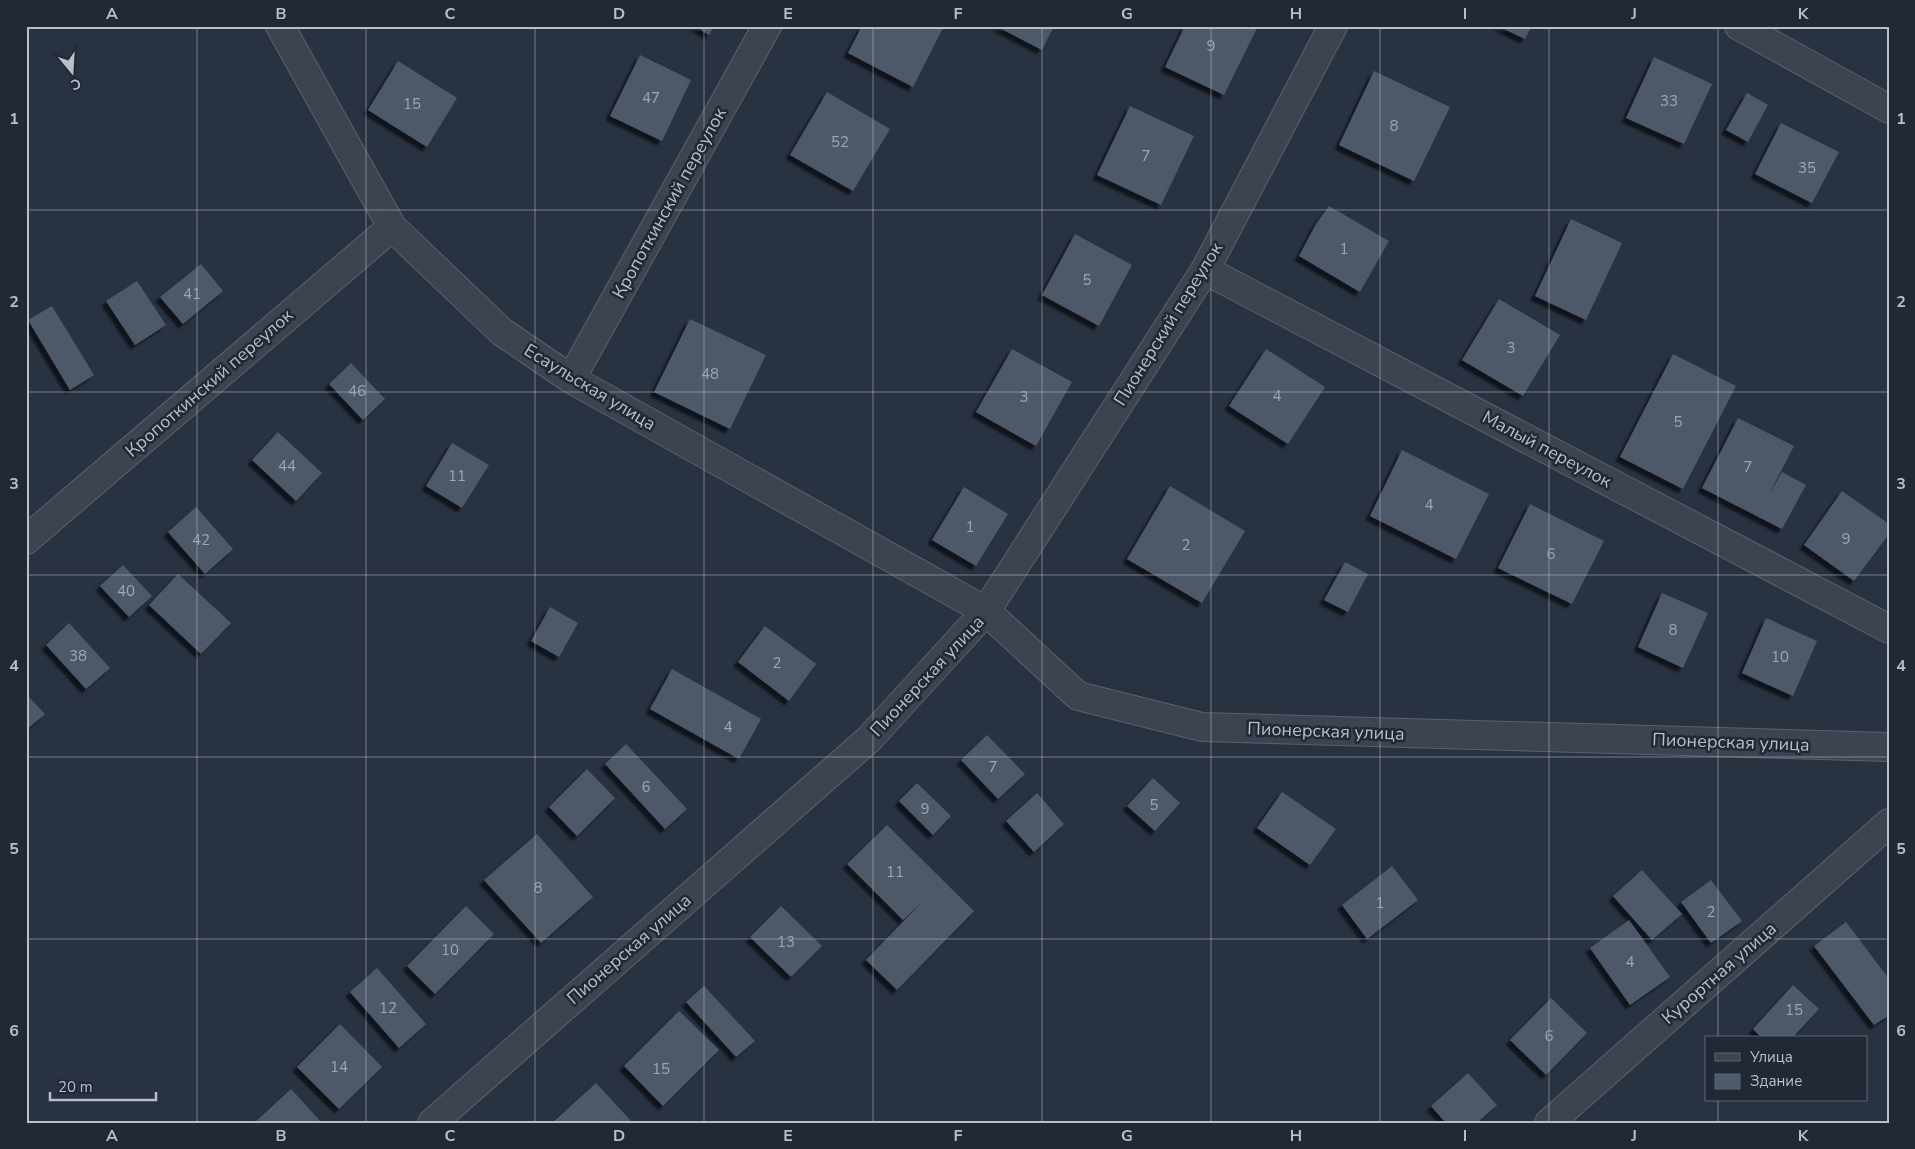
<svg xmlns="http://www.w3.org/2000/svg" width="1915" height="1149" font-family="'Nunito Sans',sans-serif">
	<defs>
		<filter id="shadow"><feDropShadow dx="-4.5" dy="4.5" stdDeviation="1" flood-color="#0009"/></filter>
	</defs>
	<rect width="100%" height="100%" fill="#283240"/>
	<g fill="#4e5969" filter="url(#shadow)">
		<polygon points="695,26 714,26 709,35"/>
		<polygon points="862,26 944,26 913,87 848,53"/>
		<polygon points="996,26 1054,26 1042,50"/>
		<polygon points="1185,26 1258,26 1224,95 1165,67"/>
		<polygon points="1498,26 1532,26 1525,39"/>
		<polygon points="640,55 691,80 662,141 610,116"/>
		<polygon points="1654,57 1712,84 1684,144 1626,118"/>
		<polygon points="398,61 457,98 427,147 368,110"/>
		<polygon points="1374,71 1450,107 1414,181 1339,145"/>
		<polygon points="827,92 890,129 853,191 790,155"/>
		<polygon points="1747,93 1768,105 1748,142 1726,130"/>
		<polygon points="1130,106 1194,136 1161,205 1097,175"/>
		<polygon points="1781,123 1839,152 1812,203 1755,174"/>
		<polygon points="1329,206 1389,241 1360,292 1299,256 1316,224"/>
		<polygon points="1571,219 1622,243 1586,320 1535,296"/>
		<polygon points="1075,234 1132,265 1099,326 1042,295"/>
		<polygon points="201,264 223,291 183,324 160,297"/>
		<polygon points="137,281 166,325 135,345 106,301"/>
		<polygon points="1499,299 1560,335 1523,396 1462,360"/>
		<polygon points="52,306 94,375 70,390 28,320"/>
		<polygon points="690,319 766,355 730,429 654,392"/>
		<polygon points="1012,349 1072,382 1036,446 976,412"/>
		<polygon points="1266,349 1325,387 1288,444 1229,406"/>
		<polygon points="1673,354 1736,386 1683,489 1620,457"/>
		<polygon points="351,363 385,399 363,420 329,384"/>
		<polygon points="1738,418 1794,446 1768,496 1782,472 1806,485 1782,529 1702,488"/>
		<polygon points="278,432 322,473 296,501 252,460"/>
		<polygon points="452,443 489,465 462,508 426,486"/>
		<polygon points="1402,450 1489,494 1456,559 1370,516"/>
		<polygon points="1170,486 1245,531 1202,603 1127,559"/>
		<polygon points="964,487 1008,514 976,566 932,540"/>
		<polygon points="1842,491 1889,524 1889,534 1854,581 1804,545"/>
		<polygon points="1530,504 1604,541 1572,604 1498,568"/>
		<polygon points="196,507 233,549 205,574 168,532"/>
		<polygon points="1345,562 1368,574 1348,612 1324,600"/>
		<polygon points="123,565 152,596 129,617 100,586"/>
		<polygon points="178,574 231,623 201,654 149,605"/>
		<polygon points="1662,593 1708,613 1683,668 1638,647"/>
		<polygon points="550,607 578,623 559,657 531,641"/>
		<polygon points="1766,618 1817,641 1793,696 1742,673"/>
		<polygon points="69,623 110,668 86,689 46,645"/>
		<polygon points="765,626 816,664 789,701 738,662"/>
		<polygon points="672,669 761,719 739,759 650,709"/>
		<polygon points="26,694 45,714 26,730"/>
		<polygon points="987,735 1025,774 998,799 961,760"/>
		<polygon points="626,744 687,809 665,829 605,764"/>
		<polygon points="587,769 615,798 577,836 549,807"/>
		<polygon points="1153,778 1180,803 1155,831 1127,806"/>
		<polygon points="917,783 951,816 933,835 899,801"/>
		<polygon points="1282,792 1336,829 1310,865 1257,828"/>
		<polygon points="1037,793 1064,824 1034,852 1006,821"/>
		<polygon points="887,825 974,911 897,990 866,960 922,902 903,920 847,864"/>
		<polygon points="537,834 593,897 541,943 484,880"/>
		<polygon points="1392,866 1418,900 1367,939 1342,905"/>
		<polygon points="1642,870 1682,914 1652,940 1613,896"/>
		<polygon points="1711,880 1742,921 1711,943 1681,902"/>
		<polygon points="466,906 494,934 435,994 407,966"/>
		<polygon points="781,906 822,946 791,977 750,937"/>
		<polygon points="1629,920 1670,977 1630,1005 1590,948"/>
		<polygon points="1846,922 1889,979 1889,1015 1874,1025 1814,946"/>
		<polygon points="377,968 426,1024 399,1048 350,992"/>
		<polygon points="1793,985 1819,1009 1792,1038 1762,1038 1753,1029"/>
		<polygon points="704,986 755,1041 736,1057 686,1002"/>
		<polygon points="1551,998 1587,1033 1546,1075 1510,1040"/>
		<polygon points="679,1011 719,1050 663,1106 624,1066"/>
		<polygon points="340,1024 382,1067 339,1109 297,1067"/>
		<polygon points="1468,1073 1497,1105 1477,1123 1446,1123 1431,1106"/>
		<polygon points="596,1083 633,1123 552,1123"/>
		<polygon points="291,1089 322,1123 254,1123"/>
	</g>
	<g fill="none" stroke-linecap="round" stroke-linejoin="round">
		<g stroke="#5a626d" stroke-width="30">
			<g id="street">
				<polyline points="280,26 392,227 502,332 571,379 986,611 1078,696 1202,727 1889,747"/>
				<polyline points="1739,26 1889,109"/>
				<polyline points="1205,270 1889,629"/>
				<polyline points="571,379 767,26"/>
				<polyline points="26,540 392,227"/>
				<polyline points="432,1123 869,739 986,611 1205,270 1333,26"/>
				<polyline points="1549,1123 1889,823"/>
			</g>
		</g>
		<use href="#street" stroke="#3c4450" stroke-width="28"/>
	</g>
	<path fill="none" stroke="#b9bfca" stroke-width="1" stroke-opacity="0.55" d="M197,26V1123M366,26V1123M535,26V1123M704,26V1123M873,26V1123M1042,26V1123M1211,26V1123M1380,26V1123M1549,26V1123M1718,26V1038M26,210H1889M26,392H1889M26,575H1889M26,757H1889M26,939H1889M1718,1100V1123"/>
	<g text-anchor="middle" stroke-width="5" stroke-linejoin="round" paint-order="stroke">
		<g font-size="15" fill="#9ea6b2">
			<text x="1211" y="51">9</text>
			<text x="651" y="103">47</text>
			<text x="1669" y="106">33</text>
			<text x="412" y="109">15</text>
			<text x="1394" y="131">8</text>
			<text x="840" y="147">52</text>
			<text x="1146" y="161">7</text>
			<text x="1807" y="173">35</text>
			<text x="1344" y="254">1</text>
			<text x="1087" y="285">5</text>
			<text x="192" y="299">41</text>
			<text x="1511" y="353">3</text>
			<text x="710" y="379">48</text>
			<text x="357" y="396">46</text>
			<text x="1277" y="401">4</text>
			<text x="1024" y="402">3</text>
			<text x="1678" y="427">5</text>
			<text x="287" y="471">44</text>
			<text x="1748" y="472">7</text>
			<text x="457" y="481">11</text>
			<text x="1429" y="510">4</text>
			<text x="970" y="532">1</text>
			<text x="1846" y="544">9</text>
			<text x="201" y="545">42</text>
			<text x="1186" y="550">2</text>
			<text x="1551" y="559">6</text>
			<text x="126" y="596">40</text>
			<text x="1673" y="635">8</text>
			<text x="78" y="661">38</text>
			<text x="1780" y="662">10</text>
			<text x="777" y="668">2</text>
			<text x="728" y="732">4</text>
			<text x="993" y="772">7</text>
			<text x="646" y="792">6</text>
			<text x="1154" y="810">5</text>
			<text x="925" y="814">9</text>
			<text x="895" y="877">11</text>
			<text x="538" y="893">8</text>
			<text x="1380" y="908">1</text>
			<text x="1711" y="917">2</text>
			<text x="786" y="947">13</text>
			<text x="450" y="955">10</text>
			<text x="1630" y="967">4</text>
			<text x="388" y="1013">12</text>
			<text x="1794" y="1015">15</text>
			<text x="1549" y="1041">6</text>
			<text x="339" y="1072">14</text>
			<text x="661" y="1074">15</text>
		</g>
		<g font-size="18" fill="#b9bfca" stroke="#212936">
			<text transform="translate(669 203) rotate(-61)" y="6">Кропоткинский переулок</text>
			<text transform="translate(1168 324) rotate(-58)" y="6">Пионерский переулок</text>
			<text transform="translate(209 383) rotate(-41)" y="6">Кропоткинский переулок</text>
			<text transform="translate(590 387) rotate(31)" y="6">Есаульская улица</text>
			<text transform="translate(1547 449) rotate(28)" y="6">Малый переулок</text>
			<text transform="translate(927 676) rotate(-47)" y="6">Пионерская улица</text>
			<text transform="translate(1326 731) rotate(2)" y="6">Пионерская улица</text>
			<text transform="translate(1731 742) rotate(2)" y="6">Пионерская улица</text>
			<text transform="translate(629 949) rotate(-41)" y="6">Пионерская улица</text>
			<text transform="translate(1719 973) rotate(-41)" y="6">Курортная улица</text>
		</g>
	</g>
	<rect width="1915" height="1149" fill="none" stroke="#212936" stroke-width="55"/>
	<rect x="1705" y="1036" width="162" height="65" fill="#212936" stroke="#5e6571"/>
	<rect x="1715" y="1053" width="25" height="8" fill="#3c4450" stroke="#5e6571"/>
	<text x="1750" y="1062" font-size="15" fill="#b9bfca">Улица</text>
	<rect x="1715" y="1074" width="25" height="15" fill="#4e5969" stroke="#5e6571"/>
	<text x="1750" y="1086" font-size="15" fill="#b9bfca">Здание</text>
	<g transform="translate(72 72) rotate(162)" stroke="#212936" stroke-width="4" paint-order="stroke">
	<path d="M0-4L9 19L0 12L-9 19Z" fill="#b9bfca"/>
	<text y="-8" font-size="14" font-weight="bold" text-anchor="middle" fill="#b9bfca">С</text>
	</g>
	<path d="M50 1092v8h106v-8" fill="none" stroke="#b9bfca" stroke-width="2.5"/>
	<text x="58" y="1092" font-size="15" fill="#b9bfca" stroke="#212936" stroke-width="4" paint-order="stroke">20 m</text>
	<rect x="28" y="28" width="1860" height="1094" fill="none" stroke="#b9bfca" stroke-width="2"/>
	<g font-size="16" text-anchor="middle" font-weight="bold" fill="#b9bfca">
		<text x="112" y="19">A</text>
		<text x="281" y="19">B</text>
		<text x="450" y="19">C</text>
		<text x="619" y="19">D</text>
		<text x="788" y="19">E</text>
		<text x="958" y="19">F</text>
		<text x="1127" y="19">G</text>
		<text x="1296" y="19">H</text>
		<text x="1465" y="19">I</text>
		<text x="1634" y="19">J</text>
		<text x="1803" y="19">K</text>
		<text x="14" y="124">1</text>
		<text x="1901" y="124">1</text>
		<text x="14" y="307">2</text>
		<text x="1901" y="307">2</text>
		<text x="14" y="489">3</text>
		<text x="1901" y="489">3</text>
		<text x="14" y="671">4</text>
		<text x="1901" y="671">4</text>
		<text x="14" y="854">5</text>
		<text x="1901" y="854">5</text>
		<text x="14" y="1036">6</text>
		<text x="1901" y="1036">6</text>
		<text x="112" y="1141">A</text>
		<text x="281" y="1141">B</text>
		<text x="450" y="1141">C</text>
		<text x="619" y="1141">D</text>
		<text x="788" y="1141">E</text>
		<text x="958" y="1141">F</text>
		<text x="1127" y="1141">G</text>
		<text x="1296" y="1141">H</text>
		<text x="1465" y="1141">I</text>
		<text x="1634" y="1141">J</text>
		<text x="1803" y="1141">K</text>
	</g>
</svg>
